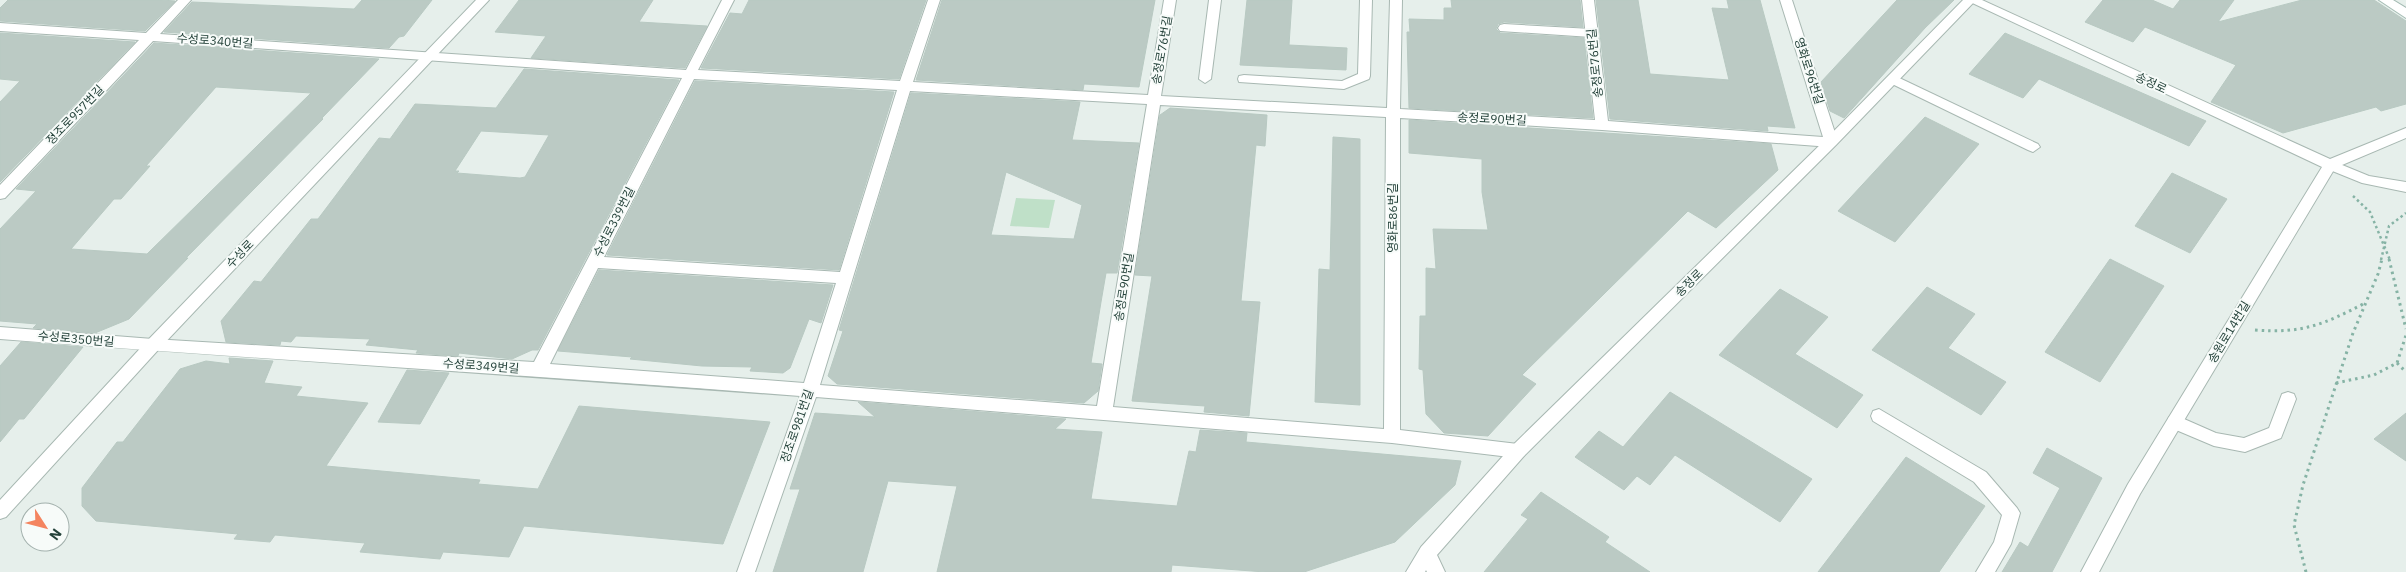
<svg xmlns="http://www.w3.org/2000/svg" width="2406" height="572" font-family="'IBM Plex Sans','Noto Sans KR',sans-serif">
	<rect width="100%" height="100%" fill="#e6efeb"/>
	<polygon fill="#bfe0c8" points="1016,198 1055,200 1049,228 1010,226"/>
	<g fill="#bbcac4" stroke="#b8c9c2" fill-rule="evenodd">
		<polygon points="8,0 162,0 175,1 145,31 0,21 0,8"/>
		<polygon points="362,0 432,0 404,36 399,37 389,48 164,32 192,2 354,9"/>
		<polygon points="519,0 653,0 639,22 707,26 685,68 531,58 546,36 495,32"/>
		<polygon points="749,0 926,0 899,79 701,68 730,13 742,14"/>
		<polygon points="942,0 1155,0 1139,87 1084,84 1083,90 916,80"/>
		<polygon points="1247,0 1292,0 1289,45 1347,48 1346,70 1240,65"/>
		<polygon points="1451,0 1580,0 1583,27 1504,22 1498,24 1496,29 1500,33 1584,38 1593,118 1409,108 1407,32 1410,32 1409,19 1444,20 1444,8 1452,8"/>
		<polygon points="1596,0 1638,0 1650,74 1729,80 1712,8 1729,9 1727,0 1760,0 1795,128 1767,126 1768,131 1610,119"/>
		<polygon points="1897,0 1954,0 1925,28 1844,118 1830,111 1821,82"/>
		<polygon points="2103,0 2152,0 2173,9 2180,0 2234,0 2218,22 2302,0 2374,0 2406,21 2406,104 2381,111 2376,107 2283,133 2211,102 2236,65 2145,27 2133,42 2085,22"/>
		<polygon points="0,33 135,42 0,182 0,102 20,81 0,79"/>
		<polygon points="2005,33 2206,121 2189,146 2039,79 2023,98 1969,74"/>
		<path d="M154,43L379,59L322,118L323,119L186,258H188L129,319L95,333L33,328L37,324L0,321V229L36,191L16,189ZM216,87L311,93L147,254L71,249L114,199H121L150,166H146Z"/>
		<path d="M524,69L679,80L538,350H532L512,359L459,353L458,356L416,353L418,350L366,345L370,339L296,336L291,342L281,341L280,345L226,342L221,321L254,281L261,282L311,219H318L379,138L390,139L415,104L496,108ZM481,131L549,135L525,177L520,178L457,173L459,171H455Z"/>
		<polygon points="695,81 894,92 839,270 607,255"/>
		<path d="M911,93L1080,102L1072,140L1139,143L1117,273H1106L1101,302L1091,363L1102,364L1098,391L1084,403L837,384L828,376L843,331L839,330ZM1006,172L1082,205L1074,239L991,235Z"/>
		<polygon points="1170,108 1267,115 1265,146 1256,145 1241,301 1260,302 1249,416 1204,412 1205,406 1132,401 1152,276 1135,275 1160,115"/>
		<polygon points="1925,117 1979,144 1895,242 1838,211"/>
		<polygon points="1409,120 1771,144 1778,170 1716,228 1688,211 1522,375 1536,384 1488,436 1444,433 1426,414 1423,370 1419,369 1420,316 1426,316 1426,268 1436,269 1433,229 1488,230 1482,192 1482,159 1409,153"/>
		<polygon points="1333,137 1360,139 1360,405 1315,402 1319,269 1330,270"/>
		<polygon points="2172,173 2227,199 2190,253 2135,226"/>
		<polygon points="2110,259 2164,286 2100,382 2045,352"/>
		<polygon points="599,270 833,285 821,323 809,319 790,368 783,373 750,371 752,367 702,366 630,359 632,357 558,351"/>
		<polygon points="1927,287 1975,314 1948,348 2006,382 1981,415 1872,350"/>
		<polygon points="1780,289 1828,317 1795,354 1863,395 1837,428 1719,355"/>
		<polygon points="21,342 83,347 24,419 19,419 0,442 0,366"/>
		<polygon points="229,358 273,361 264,383 302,387 296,396 368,403 326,466 480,480 478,484 538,489 579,406 770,422 723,544 524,526 509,557 443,552 440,559 360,552 365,543 275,535 270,542 234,539 238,534 96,521 82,506 82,488 117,442 123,442 180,369 206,361 230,364"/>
		<polygon points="407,370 449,373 420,424 378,422"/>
		<polygon points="1670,392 1812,479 1780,522 1675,455 1650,485 1637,476 1624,490 1575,457 1599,431 1623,447"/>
		<polygon points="858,402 1066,419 1055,429 1102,432 1091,499 1177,506 1189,451 1196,452 1200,430 1247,433 1246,442 1461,461 1455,485 1395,542 1304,572 1265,572 1172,565 1171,572 937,572 957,486 888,481 863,572 773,572 800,489 790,489 815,413 875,417"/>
		<polygon points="2406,413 2406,461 2374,439"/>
		<polygon points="2047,448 2102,478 2052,572 2002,572 2020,542 2028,547 2060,488 2033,473"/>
		<polygon points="1906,457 1985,506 1939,572 1818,572"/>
		<polygon points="1541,492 1609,537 1605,542 1650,572 1484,572 1528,519 1521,515"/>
	</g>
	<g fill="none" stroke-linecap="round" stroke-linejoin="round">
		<g stroke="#a8b8b2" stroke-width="2">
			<g id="service">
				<polygon points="1209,0 1221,0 1211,79 1205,83 1199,79"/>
				<polygon points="1360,0 1372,0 1370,76 1369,79 1344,89 1239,82 1238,79 1239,76 1244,75 1342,81 1358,74"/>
				<polygon points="1504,24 1591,29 1597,33 1591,37 1500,31 1498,28 1500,25"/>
				<polygon points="1893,75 2038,144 2040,147 2033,152 2028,150 1888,82 1887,79"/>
				<polygon points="2330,160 2369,176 2406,182 2406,192 2362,183 2325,168 2323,165"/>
				<polygon points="2288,392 2294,394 2296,399 2281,438 2245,452 2214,446 2169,427 2167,422 2169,417 2175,415 2216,433 2244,438 2269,428 2282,394"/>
				<polygon points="1879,409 1986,472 2017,508 2020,513 2011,544 1995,572 1976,572 1994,542 2002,515 1974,482 1873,421 1871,416 1873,411"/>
			</g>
		</g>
		<g stroke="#a8b8b2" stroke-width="2">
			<g id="minor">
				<path d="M178,0H191L160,34L686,70L722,0H734L698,70L900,81L928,0H940L913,82L1148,95L1164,0H1176L1161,96L1387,108L1390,0H1402L1400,109L1595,120L1582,0H1594L1608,121L1823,137L1780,0H1792L1838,142L1831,147L1602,130L1400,118V430L1518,444L1524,446L1526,451L1524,456L1518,458L1392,443L816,397L755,572H737L800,396C534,375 267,360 0,339V327L153,339L534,362L682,78L153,41L5,198L0,199V185L139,40L0,31V23L146,33ZM694,79L897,90L840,272L604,257ZM910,91L1147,104L1097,406L820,385ZM1160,105L1386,117L1384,429L1113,407ZM598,268L836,283L804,383L550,364Z"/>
				<polygon points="1966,0 1982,0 2330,159 2406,128 2406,138 2335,168 2140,494 2099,572 2081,572 2128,484 2322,167"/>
			</g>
		</g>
		<g stroke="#a8b8b2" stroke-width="2">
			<g id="tertiary">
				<polygon points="476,0 489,0 159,349 6,517 0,519 0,500 147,341"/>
				<polygon points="1963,0 1976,0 1836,145 1524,456 1437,555 1445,572 1427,572 1426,570 1425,572 1406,572 1421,547 1512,446 1826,139"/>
			</g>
		</g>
		<g stroke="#a4bbb3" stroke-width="2">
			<polygon id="secondary" points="2379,0 2393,0 2406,8 2406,18"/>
		</g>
		<g stroke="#86b3a5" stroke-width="2.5" stroke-dasharray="2.5 3" stroke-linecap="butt">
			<polyline points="2353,196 2370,212 2390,260"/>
			<polyline points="2381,260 2389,226 2406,213"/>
		</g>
		<g stroke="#86b3a5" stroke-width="3" stroke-dasharray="2.5 4" stroke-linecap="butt">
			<polyline points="2389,259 2406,329"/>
			<path d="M2255,330C2302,334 2325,324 2365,303"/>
			<polyline points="2397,363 2406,372"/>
			<polyline points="2336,383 2374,375 2397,363 2406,335"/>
			<polyline points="44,549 50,543"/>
			<polyline points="2306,572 2294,525 2303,485 2353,333 2378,274 2382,259"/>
		</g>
		<use href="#service" fill="#fff" fill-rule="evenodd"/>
		<use href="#minor" fill="#fff" fill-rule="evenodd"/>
		<use href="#tertiary" fill="#fff" fill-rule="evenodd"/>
		<use href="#secondary" fill="#fff" fill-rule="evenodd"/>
	</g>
	<g text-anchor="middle" stroke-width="4" stroke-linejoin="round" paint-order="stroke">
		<g font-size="12" fill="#24423a" stroke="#f7fbf9">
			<text transform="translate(215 41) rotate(4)" y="4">수성로340번길</text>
			<text transform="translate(1162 50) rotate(-80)" y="4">송정로76번길</text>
			<text transform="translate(1595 63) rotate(-96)" y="4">송정로76번길</text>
			<text transform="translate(1809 71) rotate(72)" y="4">영화로96번길</text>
			<text transform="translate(2151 83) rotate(25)" y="4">송정로</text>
			<text transform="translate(75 115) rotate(-46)" y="4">정조로957번길</text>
			<text transform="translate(1492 119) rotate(3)" y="4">송정로90번길</text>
			<text transform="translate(1393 218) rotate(-90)" y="4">영화로86번길</text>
			<text transform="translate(614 222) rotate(-63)" y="4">수성로339번길</text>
			<text transform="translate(240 254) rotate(-46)" y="4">수성로</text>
			<text transform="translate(1689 283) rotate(-45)" y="4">송정로</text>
			<text transform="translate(1124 287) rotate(-81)" y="4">송정로90번길</text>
			<text transform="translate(2229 332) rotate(-59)" y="4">송원로14번길</text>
			<text transform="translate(76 339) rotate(5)" y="4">수성로350번길</text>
			<text transform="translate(481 366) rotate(4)" y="4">수성로349번길</text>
			<text transform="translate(797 426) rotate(-71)" y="4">정조로981번길</text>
		</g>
	</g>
	<g transform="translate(45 527) rotate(126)"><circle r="24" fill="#f7fbf9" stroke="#a3b1ad"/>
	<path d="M0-4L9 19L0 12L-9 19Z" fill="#f4845f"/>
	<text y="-8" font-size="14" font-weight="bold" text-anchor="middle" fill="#24423a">N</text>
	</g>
</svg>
